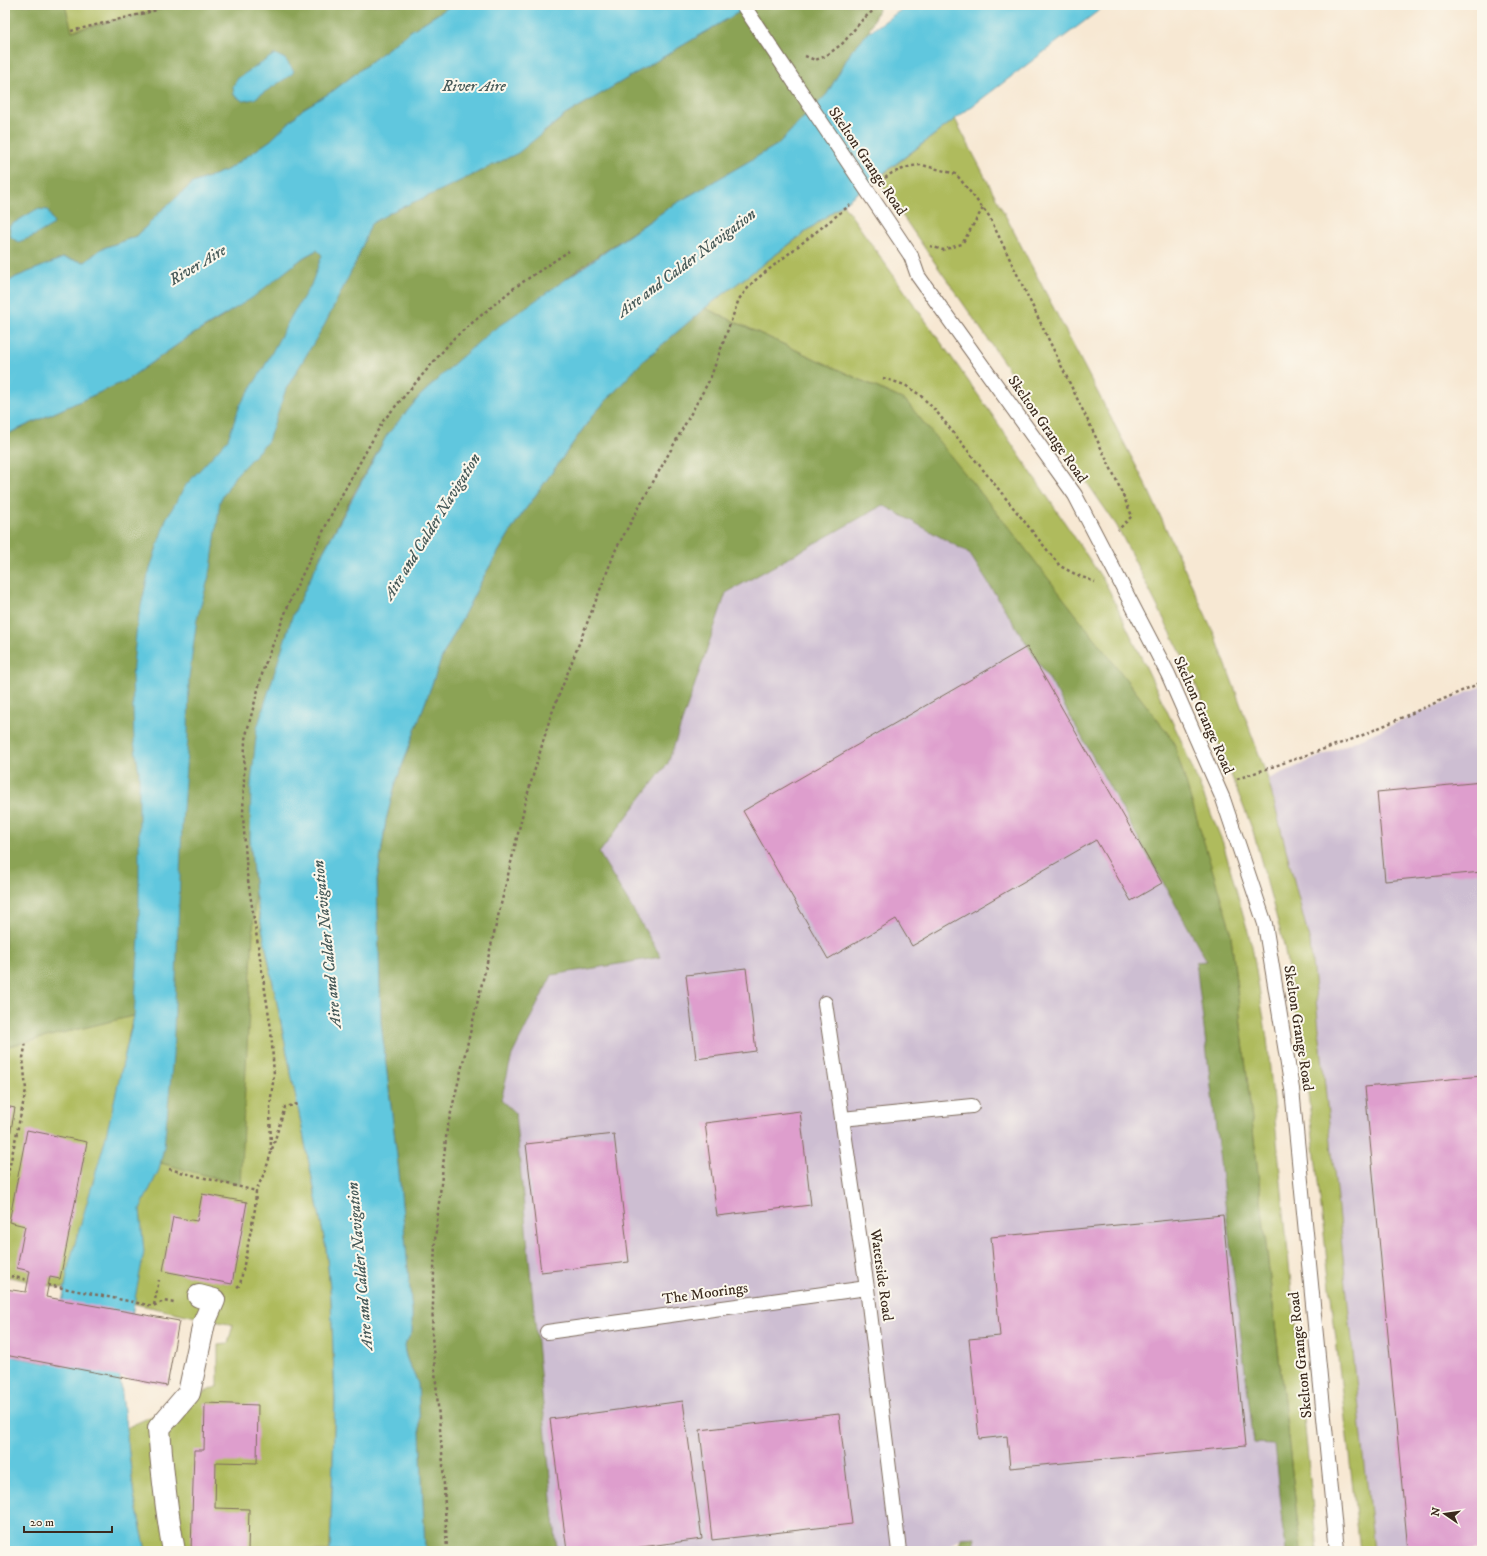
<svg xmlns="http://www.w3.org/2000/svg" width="1487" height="1556" font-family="'IM FELL DW Pica',serif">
	<rect width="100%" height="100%" fill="#fbf7ec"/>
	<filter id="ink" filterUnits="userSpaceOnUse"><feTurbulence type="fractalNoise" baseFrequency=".025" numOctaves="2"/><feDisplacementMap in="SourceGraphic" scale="8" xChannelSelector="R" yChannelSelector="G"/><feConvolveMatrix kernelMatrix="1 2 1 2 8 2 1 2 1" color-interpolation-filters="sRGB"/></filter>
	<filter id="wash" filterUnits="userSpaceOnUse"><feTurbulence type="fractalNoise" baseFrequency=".012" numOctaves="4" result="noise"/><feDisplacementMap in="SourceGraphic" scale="16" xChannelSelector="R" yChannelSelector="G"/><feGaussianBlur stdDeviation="0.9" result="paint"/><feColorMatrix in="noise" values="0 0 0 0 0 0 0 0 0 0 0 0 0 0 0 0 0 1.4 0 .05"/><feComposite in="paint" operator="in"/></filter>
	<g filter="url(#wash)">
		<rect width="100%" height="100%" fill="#f7e8d3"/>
		<g fill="#cdbed2">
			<polygon points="883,505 969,553 1051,682 1207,962 1196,962 1255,1444 1275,1444 1286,1551 972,1551 975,1537 961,1538 945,1551 557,1551 515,1113 501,1100 512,1055 552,975 661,957 599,853 668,762 726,593"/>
			<polygon points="1482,686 1482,1551 1374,1551 1310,943 1268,779"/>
		</g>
		<g fill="#afbb5d" stroke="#75723e">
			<polygon points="65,5 162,5 157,10 71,31"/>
			<polygon points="955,119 1147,487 1216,638 1268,779 1310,943 1374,1551 1360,1551 1305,1067 1284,945 1253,831 1192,675 1117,526 877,179"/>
			<polygon points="843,204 993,416 1106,584 1180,738 1223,843 1252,946 1267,1038 1317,1551 1301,1551 1230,928 906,401 705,308"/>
			<polygon points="5,767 250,839 255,893 326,1248 331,1299 335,1400 330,1551 146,1551 134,1496 126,1428 218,1386 218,1345 228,1344 233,1325 5,1276"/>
		</g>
		<g fill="#8ba354" stroke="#636639">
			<polygon points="5,5 65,5 72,31 157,10 162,5 452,5 412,30 333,91 303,109 271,140 227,170 193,183 161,211 137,236 101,249 85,262 63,258 16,277 5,284"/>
			<polygon points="751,5 880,5 868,33 852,50 827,94 777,145 670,207 583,266 458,360 420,396 387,435 354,493 320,558 292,617 250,839 255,893 240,1185 161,1163 119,1083 133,1016 5,1047 5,435 125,381 187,338 221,318 304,257 393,211 473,175 545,132 565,115"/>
			<path d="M705,308L906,401L1010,529L1173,740L1230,928L1301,1551H1286L1275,1445L1254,1444L1196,962L1207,961L1051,682L969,553L883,505L726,593L668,763L599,853L661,957L552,975L512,1055L501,1100L515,1113L557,1551H425L418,1384C412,1368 406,1363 404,1345L412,1332V1312L399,1173L381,1023L377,881L386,820L395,785L442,657L484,576L515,524L593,415L643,361Z"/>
			<polygon points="975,1537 972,1551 957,1551 961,1538"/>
		</g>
		<g fill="#60c7de" stroke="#4e787e">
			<polygon points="452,5 751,5 565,115 518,153 435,193 393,211 371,224 356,262 325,324 286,389 268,441 235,476 220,501 211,569 197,619 189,677 188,737 182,825 173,1056 164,1147 159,1170 140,1209 144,1252 120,1377 134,1496 146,1551 5,1551 5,1355 51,1364 69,1264 104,1144 134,1016 139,938 139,772 134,741 132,676 137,624 148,575 166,519 186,485 228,439 240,405 263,369 292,315 311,285 322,255 317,250 304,257 252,298 187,338 125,381 5,435 5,284 16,277 63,258 85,262 101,249 137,236 161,211 193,183 227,170 271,140 303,109 333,91 412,30"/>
			<path d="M908,5H1106L705,308L643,361L593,415L515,524L484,576L442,657L395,785L386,820L377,881L381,1023L399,1173L412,1312V1332L404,1346C406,1363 412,1368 418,1384L425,1551H330L335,1400L331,1299L326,1248L255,893L250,839L251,784L257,728L292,617L320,558L387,435L420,396L458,360L493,330L670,207L777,145L827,94L852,50L868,33Z"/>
			<polygon points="275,54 285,59 294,71 291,75 254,99 243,101 234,95 233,86 238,78"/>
			<polygon points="37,209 48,210 54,224 32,237 18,242 11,237 9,226"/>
		</g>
		<g id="blocks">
			<g fill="#de9ecd">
				<polygon points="1027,647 1162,883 1131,901 1096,840 912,946 896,919 828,959 743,811"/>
				<polygon points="1482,782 1482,872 1385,881 1377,792"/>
				<polygon points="746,968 756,1051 696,1059 686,975"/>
				<polygon points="1482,1076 1482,1551 1408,1551 1365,1087"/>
				<polygon points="5,1106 15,1108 6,1157 5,1157"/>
				<polygon points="800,1111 811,1205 717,1216 705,1123"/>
				<polygon points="27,1130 87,1142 60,1279 50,1277 46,1297 179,1321 167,1386 5,1355 5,1289 26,1292 30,1271 17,1268 25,1226 9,1222"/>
				<polygon points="614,1134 629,1262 541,1272 526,1144"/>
				<polygon points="202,1194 247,1202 232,1284 163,1271 173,1217 197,1221"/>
				<polygon points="1223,1215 1245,1446 1010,1468 1007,1436 979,1439 969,1339 1000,1336 991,1237"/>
				<polygon points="683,1401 702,1539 611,1551 567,1551 550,1419"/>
				<polygon points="205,1403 258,1405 257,1463 216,1462 215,1508 249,1509 248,1551 191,1551 194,1450 204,1450"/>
				<polygon points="839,1414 852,1524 712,1540 700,1430"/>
			</g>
		</g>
	</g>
	<g filter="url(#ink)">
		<use href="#blocks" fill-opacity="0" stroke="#7d6c5d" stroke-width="1"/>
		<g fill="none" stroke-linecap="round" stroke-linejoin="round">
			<g stroke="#7d6c5d" stroke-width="16">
				<g id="lane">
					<polyline points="743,5 795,83"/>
					<polyline points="911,256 918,276 1075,495 1168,674 1223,799 1265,924 1292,1089 1337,1551"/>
					<polyline points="825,1003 867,1288 899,1551"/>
					<polyline points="842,1119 972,1106"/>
					<polyline points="547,1332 867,1288"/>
				</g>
			</g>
			<g stroke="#7d6c5d" stroke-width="24">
				<path id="street" d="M174,1551C166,1510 162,1470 159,1428L189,1393L204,1323L214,1300L199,1296"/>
			</g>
			<g stroke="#7d6c5d" stroke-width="2.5" stroke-dasharray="3 3" stroke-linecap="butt">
				<polyline points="71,31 157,10 162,5"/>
				<polyline points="805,56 815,60 826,56 843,43 863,19 880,5"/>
				<polyline points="885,178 892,173 911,166 922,165 956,174 989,216 1115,477 1132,516 1118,530"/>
				<polyline points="930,246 943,250 962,244 983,208"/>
				<polyline points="883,378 905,385 920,395 936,411 1060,566 1077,575 1095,582"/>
				<polyline points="1237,779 1356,738 1482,682"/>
				<polyline points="271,1151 270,1105 274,1075 271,1029 247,874 243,816 245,739 264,667 292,596 334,509 383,421 454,338 514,288 569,251"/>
				<polyline points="169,1169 256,1191"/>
				<polyline points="5,1188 26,1090 23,1058 26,1042"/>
				<polyline points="5,1275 28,1280"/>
				<polyline points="48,1285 153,1306 164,1301 174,1303"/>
				<polyline points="237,1287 240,1285 255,1209 256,1191 266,1169 285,1107 298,1104"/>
				<polyline points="154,1305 159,1280"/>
				<polyline points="447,1551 443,1464 432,1336 435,1240 447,1129 527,796 550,718 616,549 710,379 739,299 753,282 850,205"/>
			</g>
			<use href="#lane" stroke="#fff" stroke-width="14"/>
			<use href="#street" stroke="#fff" stroke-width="22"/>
			<g stroke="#7d6c5d" stroke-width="16" stroke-linecap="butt">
				<polyline id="lane-bridge" points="795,83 911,256"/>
			</g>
			<use href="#lane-bridge" stroke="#fff" stroke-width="14"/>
		</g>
	</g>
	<g text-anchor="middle" stroke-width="4" stroke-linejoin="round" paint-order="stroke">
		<g font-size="15" fill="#3b2a1e" stroke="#fbf7ec">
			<text transform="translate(868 161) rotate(56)" y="5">Skelton Grange Road</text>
			<text transform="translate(1048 429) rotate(55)" y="5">Skelton Grange Road</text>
			<text transform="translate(1204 715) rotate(66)" y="5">Skelton Grange Road</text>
			<text transform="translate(1299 1028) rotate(81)" y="5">Skelton Grange Road</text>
			<text transform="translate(882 1275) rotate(82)" y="5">Waterside Road</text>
			<text transform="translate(705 1293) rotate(-8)" y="5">The Moorings</text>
			<text transform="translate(1300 1355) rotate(-96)" y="5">Skelton Grange Road</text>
		</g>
		<g font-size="16" font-style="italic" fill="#465958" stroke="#fbf7ec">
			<text x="474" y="91">River Aire</text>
			<text transform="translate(686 262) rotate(-37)" y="6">Aire and Calder Navigation</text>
			<text transform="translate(197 264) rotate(-31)" y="6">River Aire</text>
			<text transform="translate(431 526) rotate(-58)" y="6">Aire and Calder Navigation</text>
			<text transform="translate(326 944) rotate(-96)" y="6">Aire and Calder Navigation</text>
			<text transform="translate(359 1266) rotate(-95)" y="6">Aire and Calder Navigation</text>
		</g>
	</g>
	<rect width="1487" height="1556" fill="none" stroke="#fbf7ec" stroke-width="20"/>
	<g transform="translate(1445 1514) rotate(283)" stroke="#fbf7ec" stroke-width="3" paint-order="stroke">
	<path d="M0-3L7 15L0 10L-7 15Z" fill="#3b2a1e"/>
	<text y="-6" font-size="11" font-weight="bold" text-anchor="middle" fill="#3b2a1e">N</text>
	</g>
	<path d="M24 1526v6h88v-6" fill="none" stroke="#3b2a1e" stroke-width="2"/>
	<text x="30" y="1526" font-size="12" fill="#3b2a1e" stroke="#fbf7ec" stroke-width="3" paint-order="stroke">20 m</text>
</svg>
